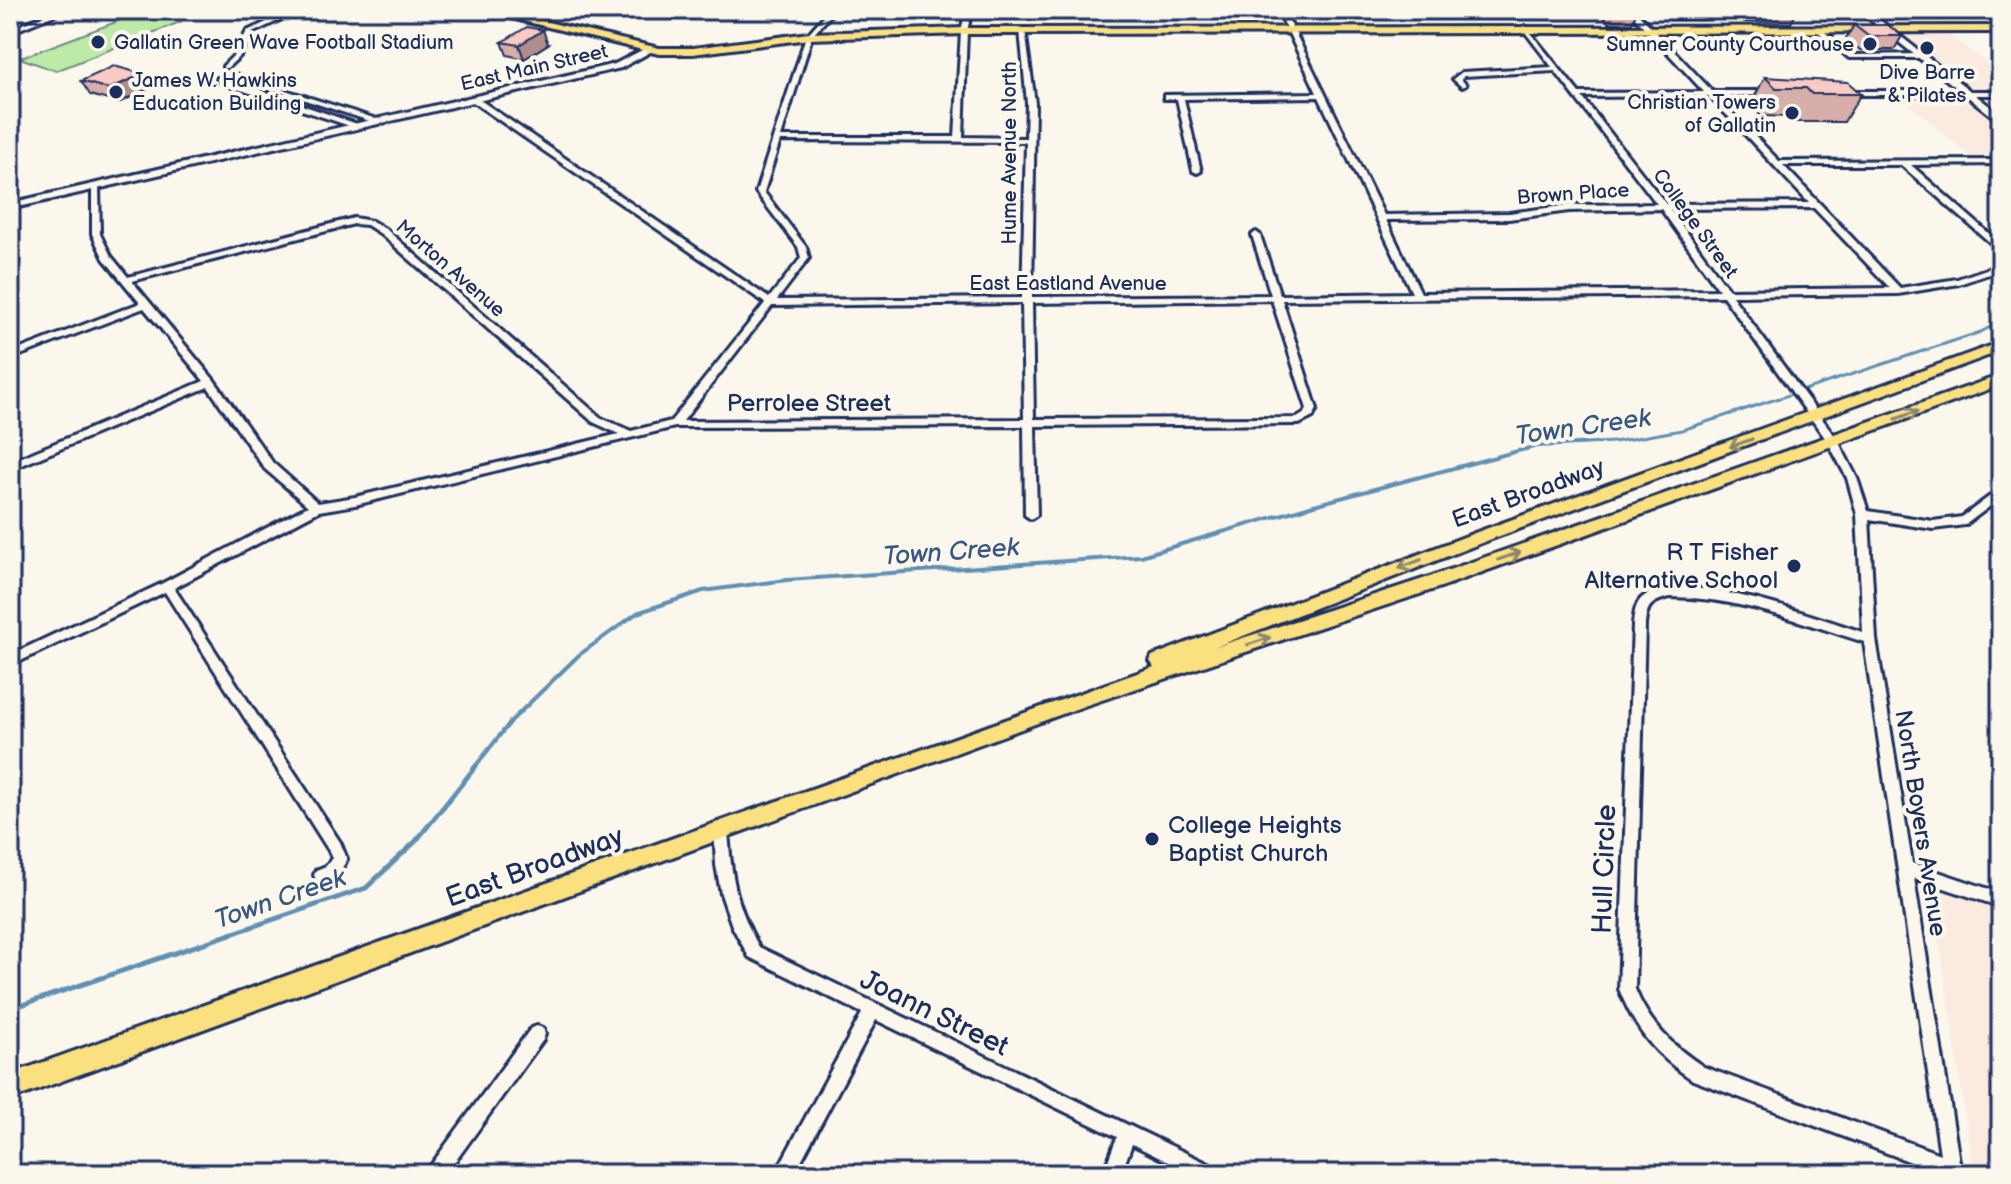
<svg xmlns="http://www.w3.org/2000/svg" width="2011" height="1184" font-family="'Balsamiq Sans',sans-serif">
	<rect width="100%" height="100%" fill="#fbf7ec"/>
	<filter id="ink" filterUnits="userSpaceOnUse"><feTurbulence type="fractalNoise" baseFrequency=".0125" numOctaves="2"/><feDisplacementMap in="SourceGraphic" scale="16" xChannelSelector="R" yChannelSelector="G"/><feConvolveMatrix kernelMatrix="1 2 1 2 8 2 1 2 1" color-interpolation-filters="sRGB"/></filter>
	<g filter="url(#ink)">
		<g fill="#fbeae0">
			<polygon points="1895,33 1946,33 2001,73 2001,182 1899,96 1974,96"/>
			<polygon points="1930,879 2001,902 2001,1174 1974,1174"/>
		</g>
		<polygon fill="#beeaa7" stroke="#6c8c82" stroke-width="2" points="145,11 180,22 56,71 20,58"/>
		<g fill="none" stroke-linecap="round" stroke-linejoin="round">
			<polyline stroke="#5f90b4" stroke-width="3" points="1558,445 1613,442 1682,430 1981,332 2001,321"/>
			<polyline stroke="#5f90b4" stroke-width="4" points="474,768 512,720 579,655 637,613 703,591 787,580 1141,556 1314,505 1537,446 1596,443"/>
			<polyline stroke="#5f90b4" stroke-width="5" points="10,1009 366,888 416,841 476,766"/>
			<g stroke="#1b2f5e" stroke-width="6">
				<g id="street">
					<polygon points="58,10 67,10 10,33 10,29"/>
					<polygon points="293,10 301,10 252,33 240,56 227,68 223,68 223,66 234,55 247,31"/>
					<path d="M829,10H835L812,36L781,137H955L961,31L966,10H972L967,31L963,137L1026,138L1027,103L1020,31L1025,30L1035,103L1032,297L1271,295L1252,235L1256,232L1260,235L1280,295L1412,293L1319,97L1184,99L1201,171L1197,173L1193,171L1177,99H1164V95L1317,93L1278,10H1284L1384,215L1509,213L1569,205L1657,204L1555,71L1464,76L1461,79L1466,85L1462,87L1453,79L1462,72L1552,67L1522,28L1525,26L1579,93L1704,92L1628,10H1635L1712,91H1773V95H1770L1716,96L1779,161L2001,160V164L1911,165L2001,244V252L1901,165H1783L1900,288L1957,279L2001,264V270L1959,284L1898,294L1732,296L1837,439L1857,478L1868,511L1933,521L1962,517L2001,488V498L1965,525L1933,529L1869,519L1876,639L1912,863L2001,893V907L1914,878L1961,1174H1943L1693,1080C1655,1055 1636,1031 1619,989L1633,625C1634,615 1635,603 1643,597C1679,566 1821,619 1863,632L1857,514L1847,478L1828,442L1723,296L1282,300L1317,409L1313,417L1299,424L1035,426L1037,515L1031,519L1025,515L1024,426L675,427L355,505L319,511L174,588L340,842L347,859C341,872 334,877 321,882L316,880L314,875L316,870L326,866L332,858L329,851L165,592L10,666V655L163,583L308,506L265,469L208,387L10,470V462L204,381L144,308L10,359V353L140,303L104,259L92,234V184L99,186L100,234L111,256L128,277L354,218L372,221L387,230L601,418L631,431L671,421L765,303L470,100L477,98L769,298L801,258L798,247L756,192L806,36ZM1709,96L1809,203L1666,204L1582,97ZM780,141L1026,142L1022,298L777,300L809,258L806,247L764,192ZM1814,208L1890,288L1729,290L1670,209ZM1661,209L1719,290L1421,293L1386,220L1509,219L1569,211ZM354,224L367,225L381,234L593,422L619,434L355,497L318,503L273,463L214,380L132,281ZM1272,300L1307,409L1305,413L1297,418L1034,419L1032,303ZM1022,303L1024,419L683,421L772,306ZM1669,597C1737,597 1800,622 1864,642L1940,1154L1704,1067C1673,1047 1649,1024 1635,989L1645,625C1647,605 1650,603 1669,597Z"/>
					<polygon points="1817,29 1821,29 1853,55 1921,54 1924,56 1921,58 1849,58 1817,31"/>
					<polygon points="228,73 232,73 383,121 376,123 228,75"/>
					<polygon points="217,78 223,78 363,126 356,128 217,82"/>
					<rect x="1842" y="91" width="159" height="4"/>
					<path d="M721,824L726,825L728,830C731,877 736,905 759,947L1217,1168L1220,1174H1192L1132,1144L1121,1174H1103L1117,1137L876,1020L794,1174H775L862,1013L749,957L732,926L721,894L716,865L714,830L716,825Z"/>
					<polygon points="537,1026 543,1028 545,1034 543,1040 446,1174 426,1174 429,1168 531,1028"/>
				</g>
			</g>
			<g stroke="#1b2f5e" stroke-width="6">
				<g id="secondary">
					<polygon points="1858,10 1867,10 2001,115 2001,123"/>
					<polygon points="646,48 654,50 621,68 10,209 10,203 615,64"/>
				</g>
			</g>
			<g stroke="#1b2f5e" stroke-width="6">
				<g id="primary">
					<polygon points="478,10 496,10 659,48 693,48 809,33 964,28 2001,26 2001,32 964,34 809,39 693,54 659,54"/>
					<polygon points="2001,342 2001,351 1489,540 1215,647 1429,577 2001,375 2001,385 1441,587 1084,706 10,1100 10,1074 1154,667 1150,661 1152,656 1477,532"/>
				</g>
			</g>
			<use href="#street" fill="#fbf7ec" fill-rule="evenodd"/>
			<use href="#secondary" fill="#fbf7ec" fill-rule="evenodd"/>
			<use href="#primary" fill="#fbe080" fill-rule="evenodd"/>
		</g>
		<g fill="#d7aea9" stroke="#1b2f5e" stroke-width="2">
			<polygon points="1598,10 1637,10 1632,23 1609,23"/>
			<polygon points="1659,10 1711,10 1706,20 1670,20"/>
			<polygon points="1731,10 1798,10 1791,23 1745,22"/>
			<polygon points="1854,25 1902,36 1894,50 1860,50 1846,39"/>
			<polygon points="502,42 548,44 524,59 507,55"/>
			<polygon points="1765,77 1861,94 1844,122 1796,122 1791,117 1761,116 1750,105"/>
			<polygon points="81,81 151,88 118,103 90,95"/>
		</g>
		<g fill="#af8d8a" stroke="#1b2f5e" stroke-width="2">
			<polygon points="543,30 548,44 524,59 519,45"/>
			<polygon points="143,74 151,88 118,103 109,89"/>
		</g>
		<g fill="#facac5" stroke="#1b2f5e" stroke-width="2">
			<polygon points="1854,25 1888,25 1902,36 1868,36"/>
			<polygon points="527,27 543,30 519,45 502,42"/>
			<polygon points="114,66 143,74 109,89 81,81"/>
			<polygon points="1765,77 1848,82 1861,94 1812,94 1806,88 1776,88"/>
		</g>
		<defs><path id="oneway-shaft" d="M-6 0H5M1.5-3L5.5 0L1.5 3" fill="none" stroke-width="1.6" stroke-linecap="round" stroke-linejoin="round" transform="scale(2)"/></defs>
		<g stroke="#8b886f">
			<use href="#oneway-shaft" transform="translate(1907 415) rotate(-20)"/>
			<use href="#oneway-shaft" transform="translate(1741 443) rotate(160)"/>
			<use href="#oneway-shaft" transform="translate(1509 556) rotate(-19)"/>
			<use href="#oneway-shaft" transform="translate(1410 564) rotate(159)"/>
			<use href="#oneway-shaft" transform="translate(1259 641) rotate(-18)"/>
		</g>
	</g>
	<g fill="#1b2f5e" stroke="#fbf7ec" stroke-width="3">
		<circle cx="98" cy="42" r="8"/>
		<circle cx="1870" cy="44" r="8"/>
		<circle cx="1927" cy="48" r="8"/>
		<circle cx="116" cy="92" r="8"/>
		<circle cx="1792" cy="113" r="8"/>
		<circle cx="1794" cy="566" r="8"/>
		<circle cx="1152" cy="839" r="8"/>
	</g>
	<g text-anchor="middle" stroke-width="8" stroke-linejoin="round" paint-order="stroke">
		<g font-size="20" fill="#1b2f5e" stroke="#fbf7ec" text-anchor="start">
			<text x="114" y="49">Gallatin Green Wave Football Stadium</text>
			<text x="1854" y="51" text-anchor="end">Sumner County Courthouse</text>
			<text x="1927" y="79" text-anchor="middle">Dive Barre<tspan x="1927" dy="23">&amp; Pilates</tspan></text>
			<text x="132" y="87">James W. Hawkins<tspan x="132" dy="23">Education Building</tspan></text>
			<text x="1776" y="109" text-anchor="end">Christian Towers<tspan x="1776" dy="23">of Gallatin</tspan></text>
		</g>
		<g font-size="20" fill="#1b2f5e" stroke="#fbf7ec">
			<text transform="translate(534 67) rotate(-13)" y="7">East Main Street</text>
			<text transform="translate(1009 153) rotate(-90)" y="7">Hume Avenue North</text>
			<text transform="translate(1573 193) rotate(-4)" y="7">Brown Place</text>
			<text transform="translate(1696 223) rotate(54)" y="7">College Street</text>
			<text transform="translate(451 268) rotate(41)" y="7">Morton Avenue</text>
			<text x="1068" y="290">East Eastland Avenue</text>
		</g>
		<g font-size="24" fill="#1b2f5e" stroke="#fbf7ec">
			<text x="809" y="411">Perrolee Street</text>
			<text transform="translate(1528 493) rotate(-20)" y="8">East Broadway</text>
			<text transform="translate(1921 823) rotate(81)" y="8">North Boyers Avenue</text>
		</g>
		<g font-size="24" fill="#1b2f5e" stroke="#fbf7ec" text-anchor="end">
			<text x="1778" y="560">R T Fisher<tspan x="1778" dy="28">Alternative School</tspan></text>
			<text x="1168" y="833" text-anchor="start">College Heights<tspan x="1168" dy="28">Baptist Church</tspan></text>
		</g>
		<g font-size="26" font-style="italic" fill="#375882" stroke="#fbf7ec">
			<text transform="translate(1583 426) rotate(-8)" y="9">Town Creek</text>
			<text transform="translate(951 551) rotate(-4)" y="9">Town Creek</text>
			<text transform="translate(280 898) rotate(-19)" y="9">Town Creek</text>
		</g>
		<g font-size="28" fill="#1b2f5e" stroke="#fbf7ec">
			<text transform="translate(534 866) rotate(-20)" y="10">East Broadway</text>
			<text transform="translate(1603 869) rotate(-88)" y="10">Hull Circle</text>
			<text transform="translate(935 1012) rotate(26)" y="10">Joann Street</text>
		</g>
	</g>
	<rect width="2011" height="1184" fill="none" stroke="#fbf7ec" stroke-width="40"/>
	<rect x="20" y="20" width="1971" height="1144" fill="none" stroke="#1b2f5e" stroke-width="3" filter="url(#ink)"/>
</svg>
